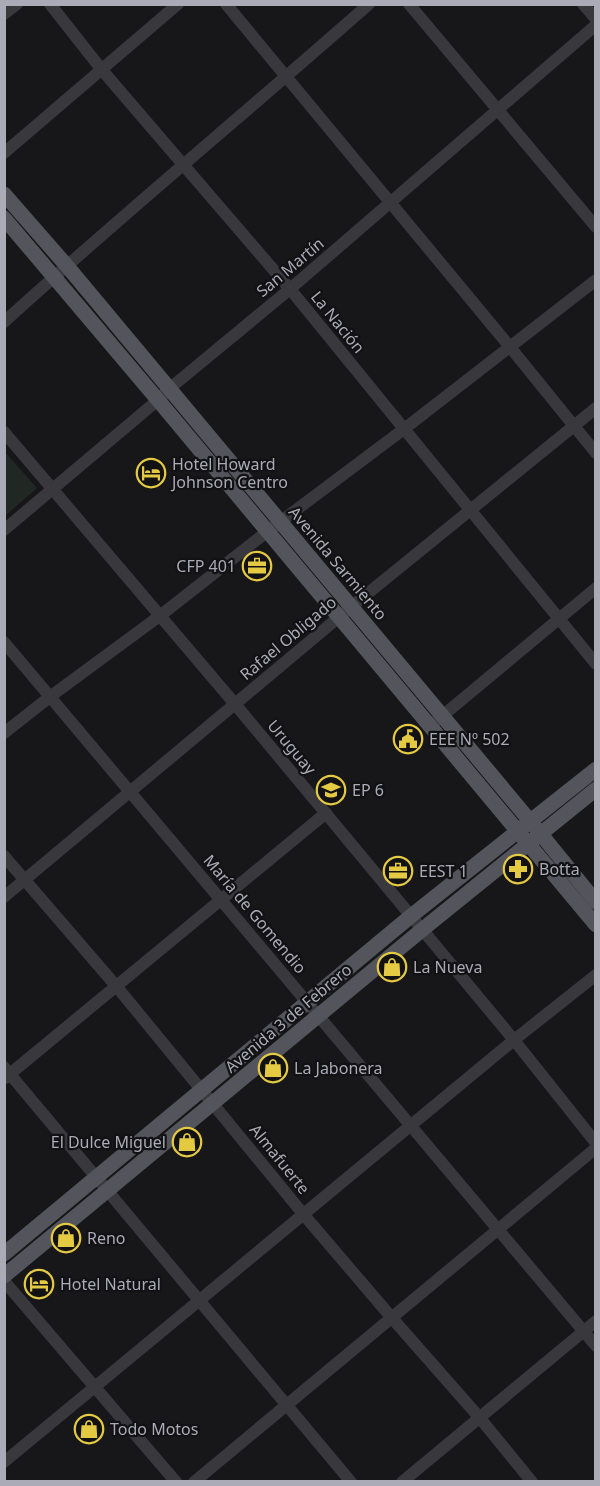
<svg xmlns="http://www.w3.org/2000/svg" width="600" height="1486" font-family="'Noto Sans',sans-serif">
	<rect width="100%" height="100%" fill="#171618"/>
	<polygon fill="#212823" points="4,451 37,488 5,516 4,516"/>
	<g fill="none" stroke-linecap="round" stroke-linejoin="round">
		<g stroke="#38383d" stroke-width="12">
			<polyline points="50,4 102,70 290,289 596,664"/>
			<polyline points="226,4 510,347 596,453"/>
			<polyline points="409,4 596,227"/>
			<polyline points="583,4 596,19"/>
			<polyline points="4,14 17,4"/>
			<polyline points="4,153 178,4"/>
			<path d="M4,322C123,214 248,111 369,4"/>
			<polyline points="4,432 235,704 514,1040 596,1143"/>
			<polyline points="4,530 158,400 169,389 290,289 596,25"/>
			<polyline points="4,642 596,1346"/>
			<polyline points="429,727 596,588"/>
			<polyline points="4,733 51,696 161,615 268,531 404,429 596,280"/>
			<polyline points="4,856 117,987 304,1215 392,1318 479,1417 532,1482"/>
			<polyline points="4,897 351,607 596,408"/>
			<polyline points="4,1067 351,1482"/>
			<polyline points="5,1078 326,813"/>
			<polyline points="4,1281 176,1482"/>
			<polyline points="4,1462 514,1040 596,975"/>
			<polyline points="194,1482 596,1148"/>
			<polyline points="402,1482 596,1321"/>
		</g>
		<g stroke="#54545c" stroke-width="15">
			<polyline points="4,194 67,266 540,833 596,902"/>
			<polyline points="4,218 158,400 596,925"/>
			<polyline points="4,1254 411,916 596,769"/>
			<polyline points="4,1276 423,929 596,789"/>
		</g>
	</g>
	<defs>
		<g id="hotel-ring" transform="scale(1.5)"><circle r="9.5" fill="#121113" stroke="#e4c943" stroke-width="1.5"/><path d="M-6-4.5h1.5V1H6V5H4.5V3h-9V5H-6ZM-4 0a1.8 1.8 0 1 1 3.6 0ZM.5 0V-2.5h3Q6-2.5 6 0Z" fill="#e4c943"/></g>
		<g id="office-ring" transform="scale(1.5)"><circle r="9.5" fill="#121113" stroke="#e4c943" stroke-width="1.5"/><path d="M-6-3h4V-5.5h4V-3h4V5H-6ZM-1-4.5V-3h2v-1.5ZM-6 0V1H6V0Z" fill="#e4c943"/></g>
		<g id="civic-ring" transform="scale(1.5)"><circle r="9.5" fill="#121113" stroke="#e4c943" stroke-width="1.5"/><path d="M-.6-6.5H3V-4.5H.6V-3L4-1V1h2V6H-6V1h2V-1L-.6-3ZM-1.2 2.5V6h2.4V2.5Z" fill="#e4c943"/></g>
		<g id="school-ring" transform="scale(1.5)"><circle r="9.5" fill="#121113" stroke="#e4c943" stroke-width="1.5"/><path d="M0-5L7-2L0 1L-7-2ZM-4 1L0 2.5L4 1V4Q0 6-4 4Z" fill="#e4c943"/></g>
		<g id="pharmacy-ring" transform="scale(1.5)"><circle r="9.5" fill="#121113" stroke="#e4c943" stroke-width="1.5"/><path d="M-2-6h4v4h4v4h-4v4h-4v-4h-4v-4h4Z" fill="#e4c943"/></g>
		<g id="shop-ring" transform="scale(1.5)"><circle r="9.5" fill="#121113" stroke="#e4c943" stroke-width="1.5"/><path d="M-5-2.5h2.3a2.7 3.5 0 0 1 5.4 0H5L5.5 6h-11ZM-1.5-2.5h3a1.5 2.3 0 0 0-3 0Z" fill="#e4c943"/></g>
	</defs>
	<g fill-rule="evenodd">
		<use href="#hotel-ring" x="151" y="473"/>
		<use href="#office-ring" x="257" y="566"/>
		<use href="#civic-ring" x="408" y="739"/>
		<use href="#school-ring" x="331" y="790"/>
		<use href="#pharmacy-ring" x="518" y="869"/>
		<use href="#office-ring" x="398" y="871"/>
		<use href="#shop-ring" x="392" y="967"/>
		<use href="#shop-ring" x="273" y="1068"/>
		<use href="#shop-ring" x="187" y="1142"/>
		<use href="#shop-ring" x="66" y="1238"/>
		<use href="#hotel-ring" x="39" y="1284"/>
		<use href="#shop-ring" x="89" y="1429"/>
	</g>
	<g text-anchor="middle" stroke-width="4.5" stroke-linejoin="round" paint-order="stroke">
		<g font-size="16" fill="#aaabb7" stroke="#121113">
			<text transform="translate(290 267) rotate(-40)" y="6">San Martín</text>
			<text transform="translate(338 322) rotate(51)" y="6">La Nación</text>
			<text transform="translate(338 563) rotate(50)" y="6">Avenida Sarmiento</text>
			<text transform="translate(288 638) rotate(-40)" y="6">Rafael Obligado</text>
			<text transform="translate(292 747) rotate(50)" y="6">Uruguay</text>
			<text transform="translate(255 914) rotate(50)" y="6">María de Gomendio</text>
			<text transform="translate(288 1018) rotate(-40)" y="6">Avenida 3 de Febrero</text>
			<text transform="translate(280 1159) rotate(51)" y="6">Almafuerte</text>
		</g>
		<g font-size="16" fill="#aaabb7" stroke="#121113" text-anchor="start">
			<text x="172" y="470">Hotel Howard<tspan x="172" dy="18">Johnson Centro</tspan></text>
			<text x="236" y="572" text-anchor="end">CFP 401</text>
			<text x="429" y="745">EEE Nº 502</text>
			<text x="352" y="796">EP 6</text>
			<text x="539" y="875">Botta</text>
			<text x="419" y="877">EEST 1</text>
			<text x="413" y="973">La Nueva</text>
			<text x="294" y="1074">La Jabonera</text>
			<text x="166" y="1148" text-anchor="end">El Dulce Miguel</text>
			<text x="87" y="1244">Reno</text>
			<text x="60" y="1290">Hotel Natural</text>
			<text x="110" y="1435">Todo Motos</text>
		</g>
	</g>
	<rect width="600" height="1486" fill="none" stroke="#aaabb7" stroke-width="12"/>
</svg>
